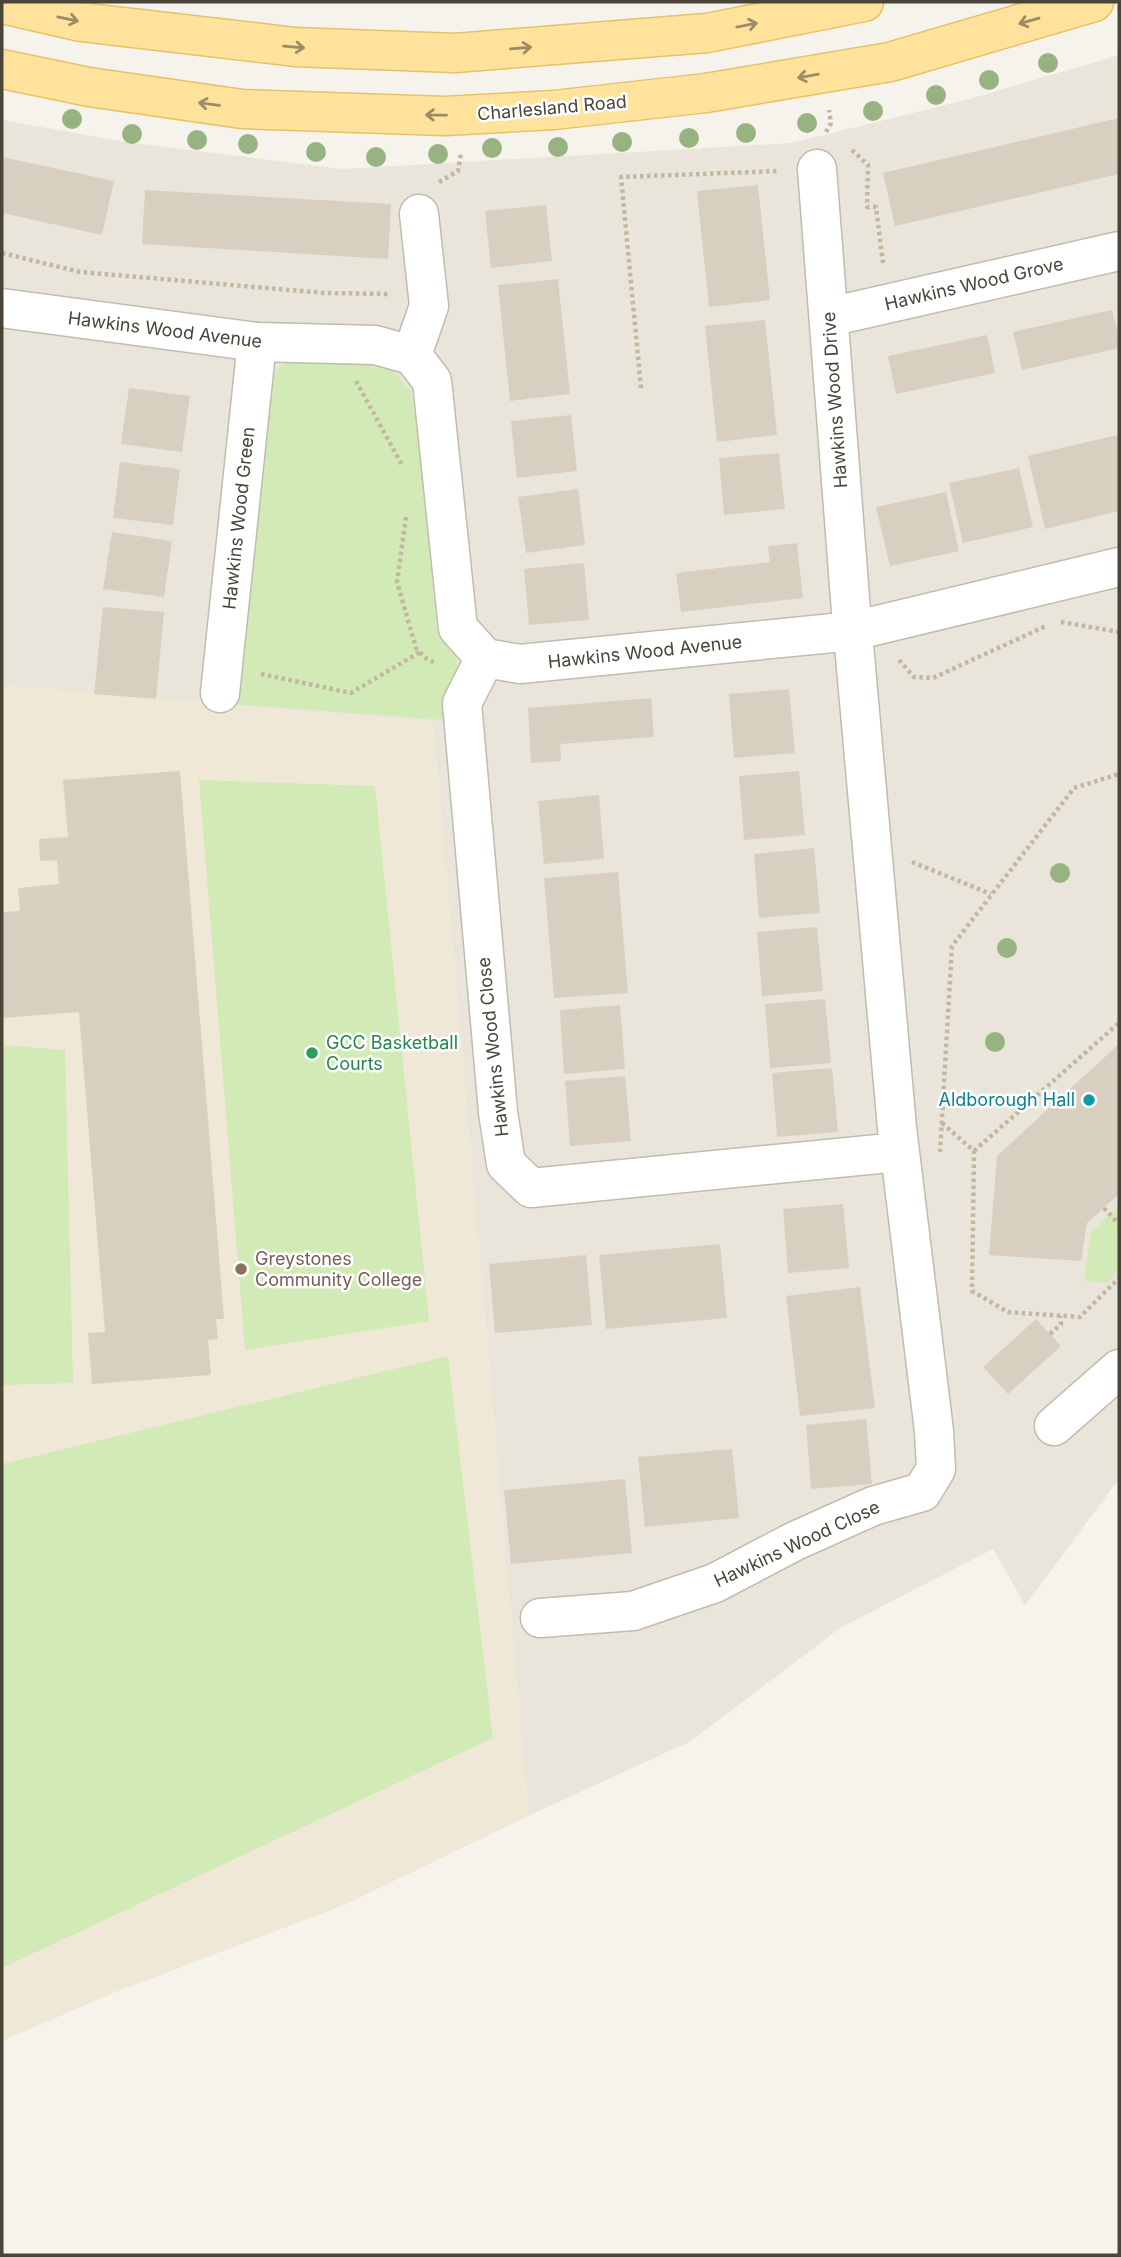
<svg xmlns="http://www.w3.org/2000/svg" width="1121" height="2257" font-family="Inter,sans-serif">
	<rect width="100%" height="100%" fill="#f6f3ec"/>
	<polygon fill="#eae5da" points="1119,55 1119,1479 1025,1605 993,1549 840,1628 689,1742 528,1816 433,722 2,687 2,120 125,142 343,169 791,143 966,100"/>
	<polygon fill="#efe8d6" points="2,685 433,722 528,1816 344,1905 113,1993 2,2041"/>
	<g fill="#d2eab5">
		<polygon points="288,358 385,361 411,392 420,448 437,630 456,655 459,678 446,720 232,704 267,382"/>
		<polygon points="199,780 375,786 429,1321 245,1350"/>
		<polygon points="2,1045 65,1050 73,1383 2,1385"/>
		<polygon points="1119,1207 1119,1269 1107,1283 1084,1281 1091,1232"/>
		<polygon points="448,1356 493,1738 2,1968 2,1464"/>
	</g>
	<g fill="#d8cfc1">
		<polygon points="1119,118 1119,174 895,226 883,173"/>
		<polygon points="2,157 114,181 102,235 2,213"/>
		<polygon points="758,185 770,300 709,307 697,191"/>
		<polygon points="145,190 391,204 388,259 142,244"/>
		<polygon points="546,205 552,261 491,268 485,211"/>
		<polygon points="558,279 570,394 510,401 498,285"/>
		<polygon points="1112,310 1119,338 1119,348 1022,370 1013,332"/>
		<polygon points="765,320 777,435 717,442 705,326"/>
		<polygon points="987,335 995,373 896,394 888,356"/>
		<polygon points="129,388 190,396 182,452 121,444"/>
		<polygon points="571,415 577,471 517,478 511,421"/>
		<polygon points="1117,435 1119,435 1119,511 1045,529 1028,456"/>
		<polygon points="779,453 785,509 724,515 719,458"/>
		<polygon points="120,462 180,469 173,525 113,518"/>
		<polygon points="1019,468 1033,527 963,543 949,483"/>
		<polygon points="578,489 585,545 526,553 518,497"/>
		<polygon points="946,492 959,551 890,566 876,507"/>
		<polygon points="112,532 172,541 164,597 103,589"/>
		<polygon points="797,543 803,598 681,612 676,573 770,562 768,546"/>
		<polygon points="584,563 589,620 529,625 524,569"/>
		<polygon points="103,607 164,612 156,699 94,694"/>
		<polygon points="789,689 795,753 734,758 729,694"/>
		<polygon points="651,698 654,737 560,744 561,761 531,763 528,708"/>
		<polygon points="180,771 224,1319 216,1319 218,1339 208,1340 211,1375 92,1384 88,1333 105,1332 79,1012 2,1018 2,912 20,911 18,888 59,884 57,860 40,861 39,839 68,837 63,780"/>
		<polygon points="799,771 805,835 744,840 739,776"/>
		<polygon points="599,795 604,859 544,864 538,801"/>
		<polygon points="814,848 820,913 759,918 754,854"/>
		<polygon points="618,872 628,993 554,998 544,878"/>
		<polygon points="817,927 823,991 762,996 757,932"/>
		<polygon points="825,999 831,1063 770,1068 765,1004"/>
		<polygon points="620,1005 625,1069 564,1074 560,1010"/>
		<polygon points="1119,1044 1119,1194 1087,1223 1081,1261 989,1255 997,1156"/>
		<polygon points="832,1068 838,1132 777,1137 772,1073"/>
		<polygon points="625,1076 631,1141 570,1146 565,1081"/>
		<polygon points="843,1204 849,1268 788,1273 783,1209"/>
		<polygon points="720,1244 727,1318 606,1329 599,1255"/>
		<polygon points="586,1255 592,1325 495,1333 489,1264"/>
		<polygon points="860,1287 875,1408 800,1416 786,1296"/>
		<polygon points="1036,1319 1061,1346 1008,1394 983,1367"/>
		<polygon points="866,1419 872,1484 811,1489 806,1425"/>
		<polygon points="732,1449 739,1518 645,1527 638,1457"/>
		<polygon points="625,1479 632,1553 511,1564 504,1490"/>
	</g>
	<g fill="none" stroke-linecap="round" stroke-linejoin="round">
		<g stroke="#c2bbae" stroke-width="41">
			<g id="minor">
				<polyline points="2,308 257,342 375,345 412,355 429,306 419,214"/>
				<polyline points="829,317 1119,251"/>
				<polyline points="412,355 432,381 458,628 485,658 520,664 853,631 1119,567"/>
				<polyline points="485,658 462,703 498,1112 506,1164 531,1188 899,1152"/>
				<polyline points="220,693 257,342"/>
				<polyline points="1054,1426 1119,1369"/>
				<polyline points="540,1618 633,1611 715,1583 795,1541 873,1506 922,1492 936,1469 934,1431 897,1128 851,611 817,169"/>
			</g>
		</g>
		<g stroke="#e6c16a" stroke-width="41">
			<g id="major">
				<polyline points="2,4 81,22 295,47 455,53 707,33 864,2"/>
				<polyline points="2,69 89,87 242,109 445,116 554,110 706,93 890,62 1094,2"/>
			</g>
		</g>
		<g stroke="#c4b79f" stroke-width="4.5" stroke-dasharray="3.5 3.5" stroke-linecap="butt">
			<polyline points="826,132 831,123 829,110"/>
			<polyline points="852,150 868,165 867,207 876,207 883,263"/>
			<polyline points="439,182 458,171 461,153"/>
			<polyline points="2,253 80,272 325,293 390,294"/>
			<polyline points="356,381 402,465"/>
			<polyline points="641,388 621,177 779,171"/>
			<polyline points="406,517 397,582 416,648 424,657 435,663"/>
			<polyline points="1061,622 1119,632"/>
			<polyline points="899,660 914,677 933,678 1046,626"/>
			<polyline points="261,674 351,693 420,652"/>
			<polyline points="912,862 991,894"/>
			<polyline points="942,1123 974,1151 972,1291 1008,1312 1080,1317 1119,1278"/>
			<polyline points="974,1151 1119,1023"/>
			<polyline points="940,1152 952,946 1074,788 1119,774"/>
			<polyline points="1104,1208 1119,1224"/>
			<polyline points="1050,1334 1061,1324 1060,1316"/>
		</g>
		<use href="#minor" stroke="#fff" stroke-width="38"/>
		<use href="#major" stroke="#ffe39c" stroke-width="38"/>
	</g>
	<g fill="#97b381">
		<circle cx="1048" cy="63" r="10"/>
		<circle cx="989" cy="80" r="10"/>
		<circle cx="936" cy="95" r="10"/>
		<circle cx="873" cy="111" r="10"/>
		<circle cx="72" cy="119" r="10"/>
		<circle cx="807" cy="123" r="10"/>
		<circle cx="746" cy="133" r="10"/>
		<circle cx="132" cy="134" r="10"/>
		<circle cx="689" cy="138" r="10"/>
		<circle cx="197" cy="140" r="10"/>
		<circle cx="622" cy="142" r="10"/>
		<circle cx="248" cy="144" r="10"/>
		<circle cx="558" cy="147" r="10"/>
		<circle cx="492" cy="148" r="10"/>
		<circle cx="316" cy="152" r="10"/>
		<circle cx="438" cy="154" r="10"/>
		<circle cx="376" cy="157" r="10"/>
		<circle cx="1060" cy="873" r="10"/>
		<circle cx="1007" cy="948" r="10"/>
		<circle cx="995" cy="1042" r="10"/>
	</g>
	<defs><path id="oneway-shaft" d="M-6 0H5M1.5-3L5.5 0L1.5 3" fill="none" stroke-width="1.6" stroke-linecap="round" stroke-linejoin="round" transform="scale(1.75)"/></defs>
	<g stroke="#9c8c66">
		<use href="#oneway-shaft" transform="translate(68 19) rotate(12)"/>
		<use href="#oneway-shaft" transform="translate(1029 21) rotate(164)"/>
		<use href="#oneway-shaft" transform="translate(747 25) rotate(-11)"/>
		<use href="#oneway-shaft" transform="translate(294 47) rotate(5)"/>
		<use href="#oneway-shaft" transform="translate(521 48) rotate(-5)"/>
		<use href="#oneway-shaft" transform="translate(808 76) rotate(170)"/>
		<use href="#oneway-shaft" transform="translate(209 104) rotate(-172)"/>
		<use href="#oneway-shaft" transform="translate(436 115) rotate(-179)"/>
	</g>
	<circle fill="#2e9e5b" stroke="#fff" stroke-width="2.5" cx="312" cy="1053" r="7"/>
	<circle fill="#0f9aa8" stroke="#fff" stroke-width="2.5" cx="1089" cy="1100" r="7"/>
	<circle fill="#8d6e63" stroke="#fff" stroke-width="2.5" cx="241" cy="1269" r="7"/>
	<g text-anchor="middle" stroke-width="5" stroke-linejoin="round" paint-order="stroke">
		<g font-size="18" fill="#4b4439" stroke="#fff">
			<text transform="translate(552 108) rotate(-5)" y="6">Charlesland Road</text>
			<text transform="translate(974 284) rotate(-13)" y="6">Hawkins Wood Grove</text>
			<text transform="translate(165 330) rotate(7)" y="6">Hawkins Wood Avenue</text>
			<text transform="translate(835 400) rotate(-94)" y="6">Hawkins Wood Drive</text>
			<text transform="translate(239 518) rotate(-84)" y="6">Hawkins Wood Green</text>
			<text transform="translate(645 652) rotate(-6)" y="6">Hawkins Wood Avenue</text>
			<text transform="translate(493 1047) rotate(-96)" y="6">Hawkins Wood Close</text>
			<text transform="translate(797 1544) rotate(-25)" y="6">Hawkins Wood Close</text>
		</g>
		<g font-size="18" fill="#27864d" stroke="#fff" text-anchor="start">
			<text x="326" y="1049">GCC Basketball<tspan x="326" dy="21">Courts</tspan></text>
		</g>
		<g font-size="18" fill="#0d838f" stroke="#fff" text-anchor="end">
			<text x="1075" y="1106">Aldborough Hall</text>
		</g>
		<g font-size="18" fill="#785e54" stroke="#fff" text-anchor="start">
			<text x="255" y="1265">Greystones<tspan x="255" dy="21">Community College</tspan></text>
		</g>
	</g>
	<rect width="1121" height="2257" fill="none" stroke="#4b4439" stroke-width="7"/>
</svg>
